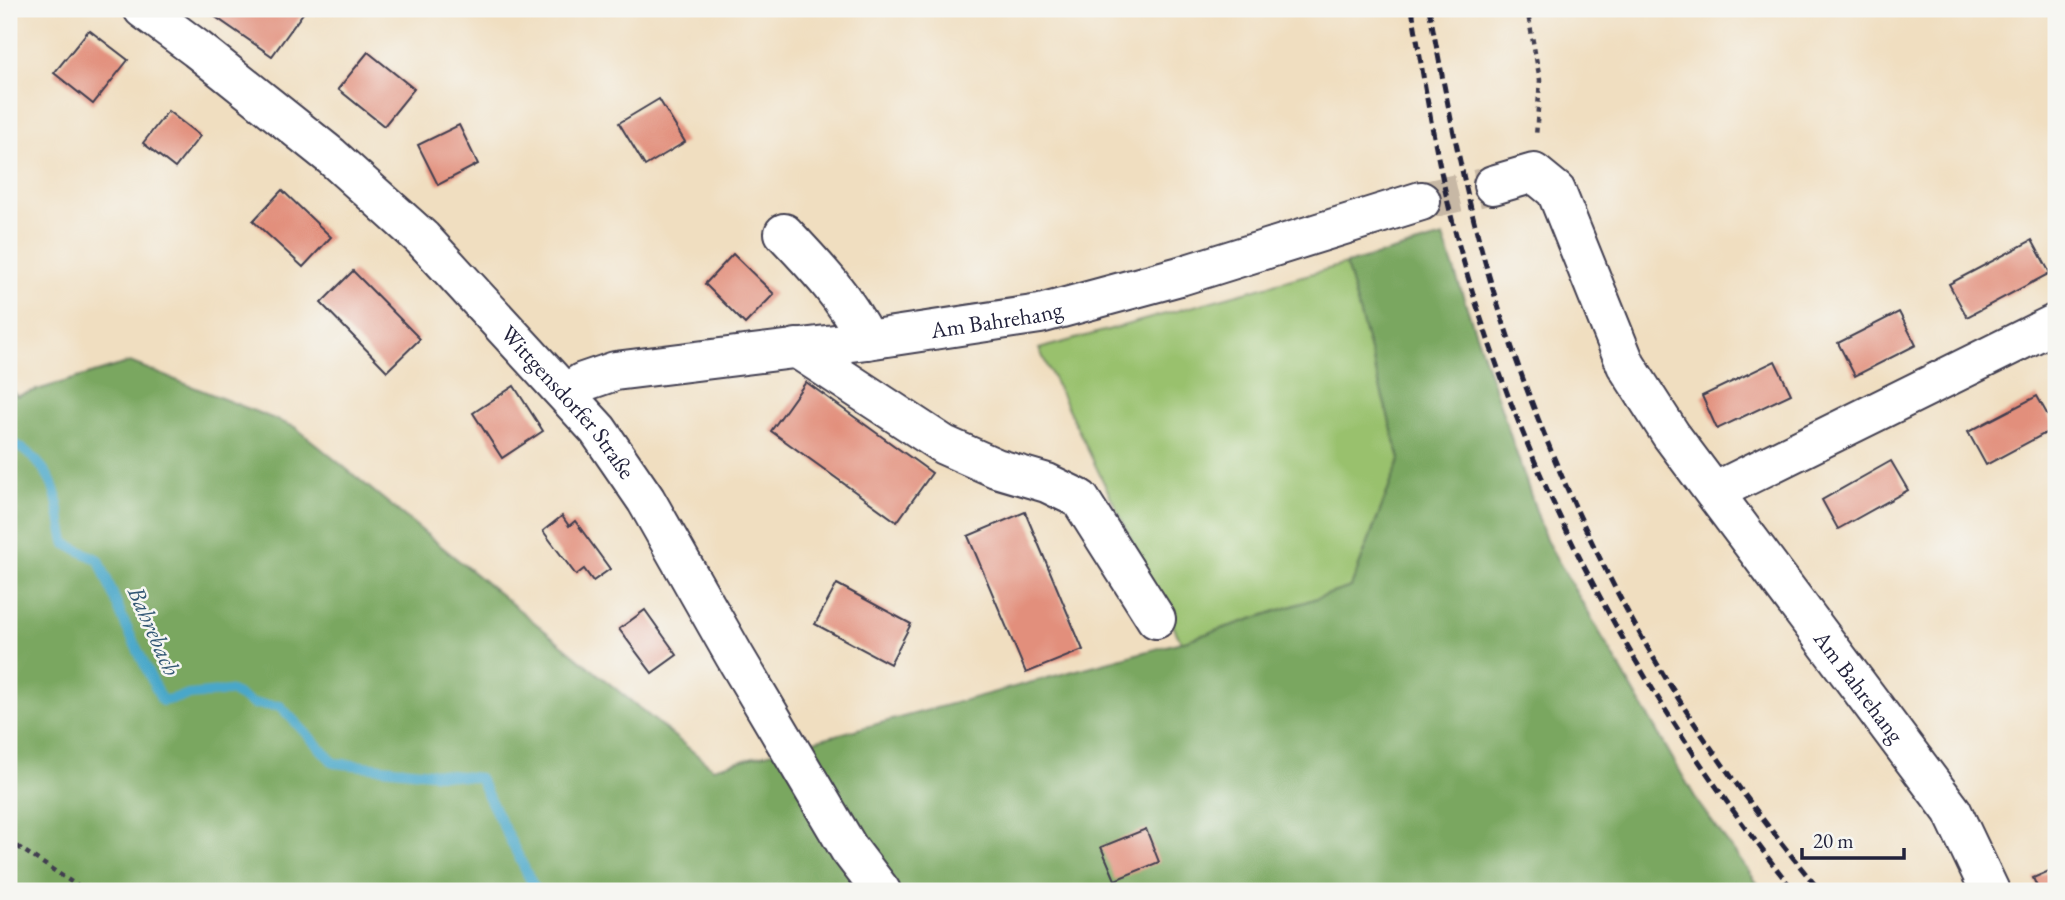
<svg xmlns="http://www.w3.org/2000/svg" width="2065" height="900" font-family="'EB Garamond',serif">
	<rect width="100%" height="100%" fill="#f6f6f2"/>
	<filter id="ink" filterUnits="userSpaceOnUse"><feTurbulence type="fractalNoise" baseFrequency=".0143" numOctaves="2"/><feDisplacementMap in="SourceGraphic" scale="14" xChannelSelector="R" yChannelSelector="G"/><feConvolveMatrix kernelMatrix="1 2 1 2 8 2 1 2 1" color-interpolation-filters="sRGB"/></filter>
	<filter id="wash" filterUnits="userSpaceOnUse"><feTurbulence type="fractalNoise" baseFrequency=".00686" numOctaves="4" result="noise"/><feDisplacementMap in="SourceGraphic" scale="28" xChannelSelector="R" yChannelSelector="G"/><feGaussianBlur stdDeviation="1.57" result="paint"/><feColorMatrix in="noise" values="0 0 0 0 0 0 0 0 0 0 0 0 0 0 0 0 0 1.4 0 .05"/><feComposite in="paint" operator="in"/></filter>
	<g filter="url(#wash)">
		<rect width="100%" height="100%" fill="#f0dec0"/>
		<polygon fill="#99c16d" stroke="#5e7254" stroke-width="2" points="1346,264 1400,459 1351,587 1181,642 1039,349"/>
		<polygon fill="#7aa760" stroke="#4e644e" stroke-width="2" points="1443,237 1546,540 1699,804 1763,891 9,891 9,387 17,396 130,362 295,427 713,768 1181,642 1351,587 1400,459 1346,264"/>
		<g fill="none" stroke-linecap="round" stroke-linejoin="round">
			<path stroke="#4aa7c9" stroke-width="10" d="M9,442C27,448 48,470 54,489C60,507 60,526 66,544L99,560L125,624L162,701L189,695L230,691L253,704L280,706L334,763L479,778L536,891"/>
		</g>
		<g id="blocks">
			<g fill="#e28f7b">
				<polygon points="204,9 306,9 272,56"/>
				<polygon points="89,30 128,60 93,104 54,73"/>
				<polygon points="368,52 414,89 384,126 338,89"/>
				<polygon points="659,99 685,142 645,166 619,123"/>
				<polygon points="168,111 200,136 175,168 143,143"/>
				<polygon points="459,125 478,164 438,185 418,145"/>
				<polygon points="282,190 331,237 303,267 253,221"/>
				<polygon points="2032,240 2050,273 1967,317 1949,284"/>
				<polygon points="733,254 774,294 745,324 705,284"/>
				<polygon points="353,271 420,339 387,371 321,303"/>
				<polygon points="1899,312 1916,345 1855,376 1838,343"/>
				<polygon points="1775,361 1791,394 1717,429 1702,396"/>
				<polygon points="806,382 932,473 897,522 771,431"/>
				<polygon points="514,386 543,431 502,458 473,413"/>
				<polygon points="2037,396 2055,428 1986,465 1968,432"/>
				<polygon points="1891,461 1908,490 1838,529 1822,500"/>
				<polygon points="1025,512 1083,650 1026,673 968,536"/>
				<polygon points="562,516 569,526 575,521 610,569 593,581 584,569 576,575 543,531"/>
				<polygon points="837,584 911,624 890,664 815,624"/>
				<polygon points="645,610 677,655 652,673 619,629"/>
				<polygon points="1146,829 1159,862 1115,880 1101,847"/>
				<polygon points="2056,868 2056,891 2039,891 2033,878"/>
			</g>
		</g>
	</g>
	<g filter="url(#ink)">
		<use href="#blocks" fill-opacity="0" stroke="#413e4f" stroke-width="2"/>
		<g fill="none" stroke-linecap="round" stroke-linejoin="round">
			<polyline stroke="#c7b8a5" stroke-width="38" stroke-dasharray="38 19" stroke-linecap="butt" points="1421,201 1493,185"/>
			<g stroke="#413e4f" stroke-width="42">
				<g id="minor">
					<path id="s1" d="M143,9L197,49L331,156L422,238L598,430L646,500L734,655L849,849L881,891"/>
					<path id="s2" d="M1493,185L1534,173L1556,191L1626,365L1671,435L1952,811L1990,891"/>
					<path d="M784,233C818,269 844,296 867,340"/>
					<polyline points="796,348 944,445 996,468 1047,483 1080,499 1156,619"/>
					<path id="s3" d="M566,393L583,382L615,371L867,340L1040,314L1180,276L1421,201"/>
					<polyline points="1714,492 2056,323"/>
				</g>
			</g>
			<g stroke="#413e4f" stroke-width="4.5" stroke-dasharray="5 5" stroke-linecap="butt">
				<polyline points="1527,9 1540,80 1536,137"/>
				<polyline points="9,841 85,891"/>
			</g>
			<use href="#minor" stroke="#fff" stroke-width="38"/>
			<g stroke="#22223b" stroke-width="5" stroke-dasharray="10 5" stroke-linecap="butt">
				<path d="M1412,9C1425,87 1437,166 1458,242C1523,480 1641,699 1794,891"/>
				<path d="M1429,9C1449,110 1468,213 1500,312C1541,439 1596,563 1665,677C1711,753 1764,823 1820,891"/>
			</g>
		</g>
	</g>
	<g text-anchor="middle" stroke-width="5" stroke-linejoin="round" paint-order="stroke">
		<g font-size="23" fill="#22223b" stroke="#f6f6f2">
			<text dy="8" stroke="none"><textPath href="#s3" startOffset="439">Am Bahrehang</textPath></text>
			<text dy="8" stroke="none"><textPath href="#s1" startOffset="581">Wittgensdorfer Straße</textPath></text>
			<text dy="8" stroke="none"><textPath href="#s2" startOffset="656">Am Bahrehang</textPath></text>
		</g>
		<g font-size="24" font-style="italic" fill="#325774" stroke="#f6f6f2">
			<text transform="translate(154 631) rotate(66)" y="8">Bahrebach</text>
		</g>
	</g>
	<rect width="2065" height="900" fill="none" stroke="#f6f6f2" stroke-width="35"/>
	<path d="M1802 848v10h102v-10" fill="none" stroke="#22223b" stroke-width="3.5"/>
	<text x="1813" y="848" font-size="21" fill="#22223b" stroke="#f6f6f2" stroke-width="5" paint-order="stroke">20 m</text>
</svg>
